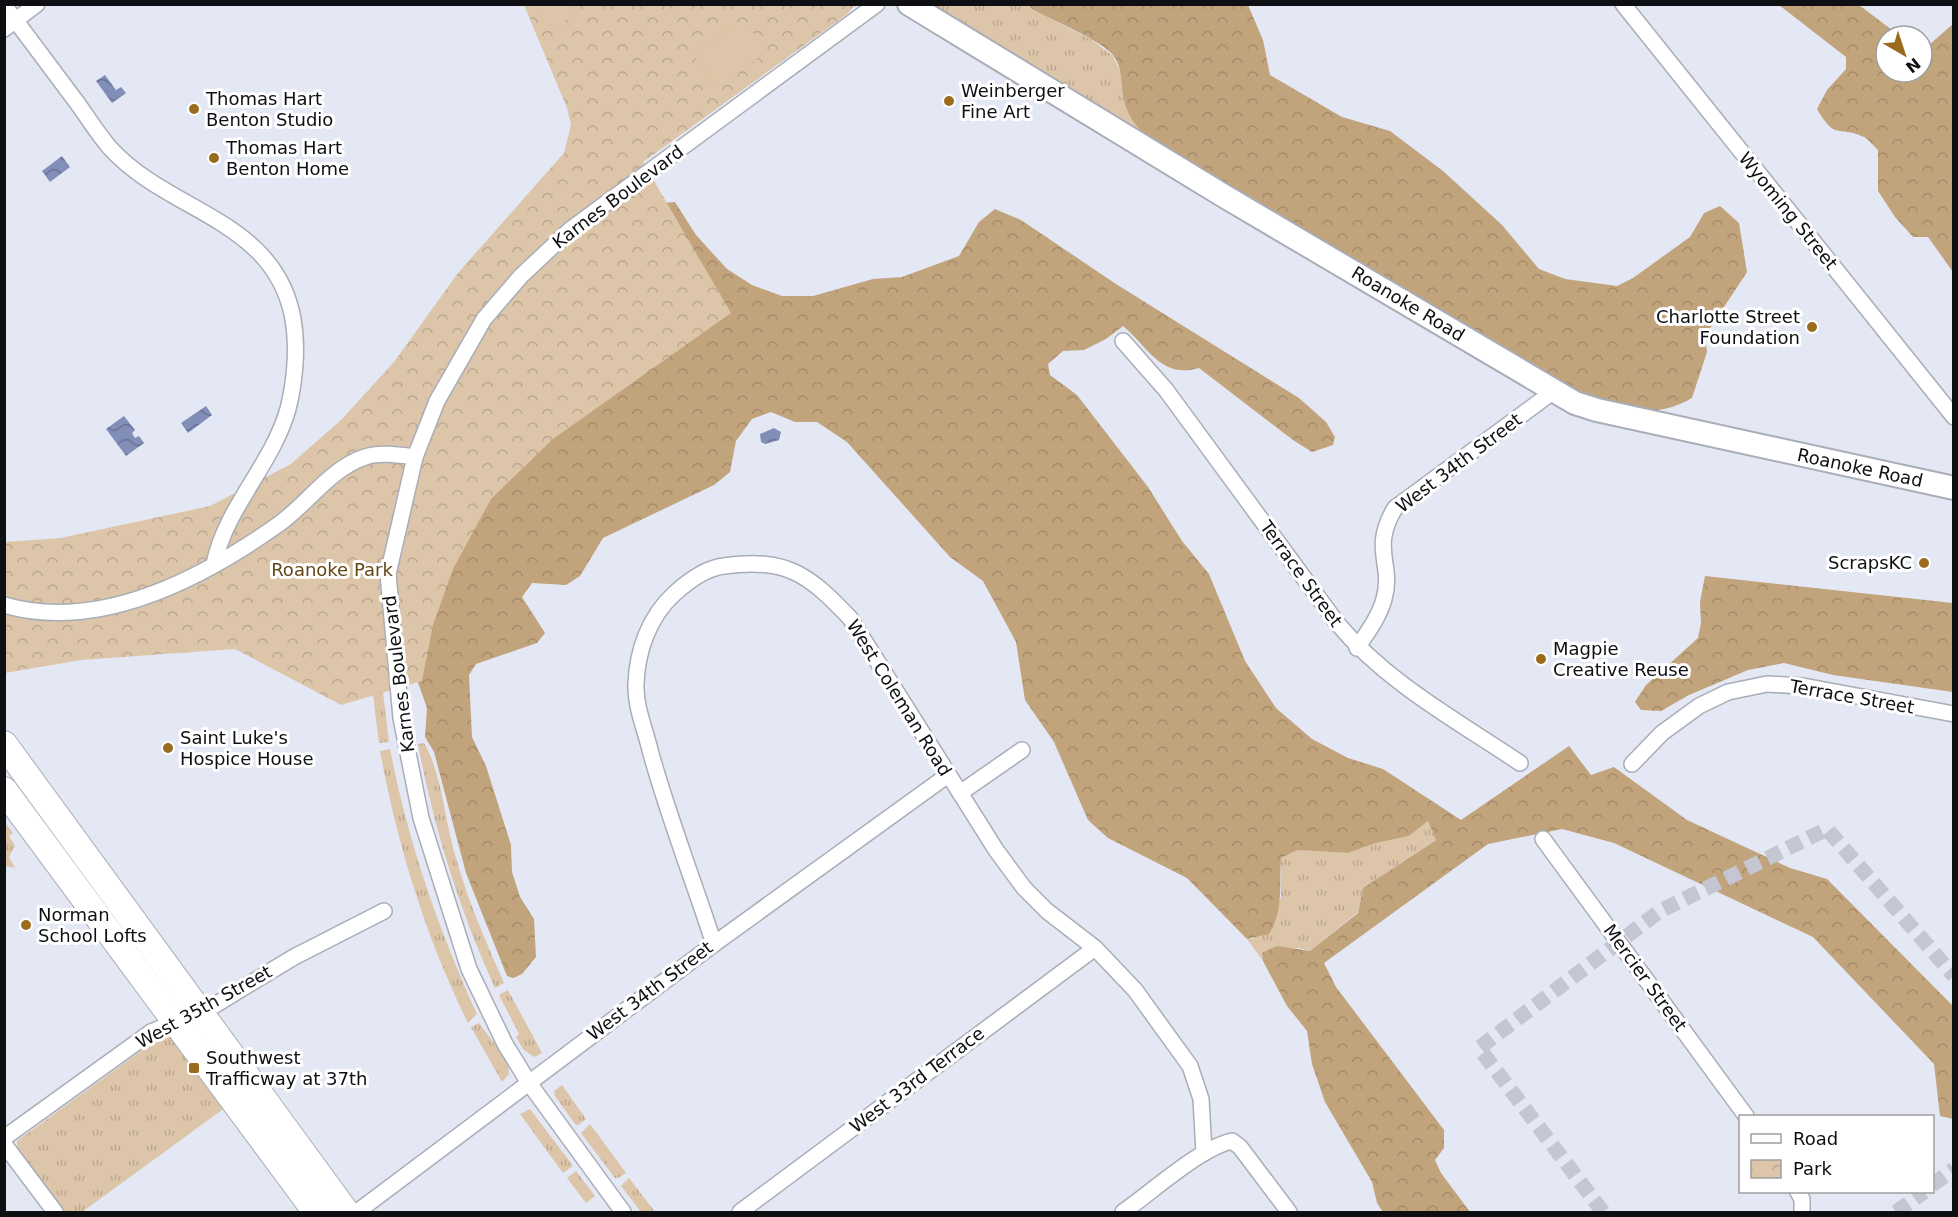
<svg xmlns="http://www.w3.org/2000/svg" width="1958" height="1217" font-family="'DejaVu Sans',sans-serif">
	<defs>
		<pattern id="grass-tufts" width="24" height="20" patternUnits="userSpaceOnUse" patternTransform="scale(1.5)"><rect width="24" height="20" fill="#dcc5a8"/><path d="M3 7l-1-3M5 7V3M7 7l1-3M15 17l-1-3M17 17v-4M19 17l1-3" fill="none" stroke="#bca890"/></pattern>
		<pattern id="forest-crowns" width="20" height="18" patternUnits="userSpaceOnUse" patternTransform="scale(1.5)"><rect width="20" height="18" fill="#c1a37c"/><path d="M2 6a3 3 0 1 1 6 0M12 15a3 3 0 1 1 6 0" fill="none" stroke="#a58b6a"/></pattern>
		<pattern id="park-crowns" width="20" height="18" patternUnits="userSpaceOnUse" patternTransform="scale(1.5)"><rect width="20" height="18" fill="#dcc5a8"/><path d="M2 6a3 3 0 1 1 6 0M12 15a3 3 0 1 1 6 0" fill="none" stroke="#bca890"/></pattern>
		<pattern id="water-waves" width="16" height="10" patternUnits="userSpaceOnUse" patternTransform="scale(1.5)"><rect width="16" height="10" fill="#818eb8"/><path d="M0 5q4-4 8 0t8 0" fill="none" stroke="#687294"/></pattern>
	</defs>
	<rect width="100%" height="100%" fill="#e4e8f4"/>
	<g fill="url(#grass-tufts)">
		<polygon points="927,5 1029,5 1032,9 1092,40 1113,56 1123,78 1124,101 1145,135"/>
		<polygon points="383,692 389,742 379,743 373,695"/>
		<path d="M424,743C442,773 445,823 456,858C468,901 486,942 504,983L495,988C459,909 434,829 418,744Z"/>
		<path d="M390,749C408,842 438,928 477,1014L468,1023C425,935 398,847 380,751Z"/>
		<polygon points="4,821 13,833 9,836 15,846 9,857 15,868 5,866"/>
		<polygon points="1428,821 1437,839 1363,888 1358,912 1310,951 1298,948 1262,953 1263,961 1247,939 1253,939 1281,898 1281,858 1298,850 1348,853 1376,843 1409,836"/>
		<polygon points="508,990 542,1053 534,1057 523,1049 516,1037 519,1034 499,995"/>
		<polygon points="479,1023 508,1062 509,1074 502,1082 471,1027"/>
		<polygon points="172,1033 226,1107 82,1212 65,1212 17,1148 17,1141 164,1034"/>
		<polygon points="562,1085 586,1119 578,1125 575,1124 555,1096 554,1091"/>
		<polygon points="530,1109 573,1166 563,1173 520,1114"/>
		<polygon points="590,1124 626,1173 618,1178 615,1178 581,1133"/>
		<polygon points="576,1171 595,1196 586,1203 567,1178"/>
		<polygon points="629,1178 655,1212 641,1212 621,1186"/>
	</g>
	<g fill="url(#forest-crowns)">
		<path d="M1029,5H1248L1263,40L1270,75L1342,117L1390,131L1443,171L1502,225L1539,269L1565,279L1617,286L1633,278L1690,237L1704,213L1720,206L1739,223L1747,272L1705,336L1707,352L1692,398C1650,422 1623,406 1580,395L1145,135C1135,125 1127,114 1124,100C1121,85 1123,68 1113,55C1099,39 1053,21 1032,9Z"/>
		<path d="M1779,5H1859L1900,36H1886V72H1922V51L1953,24V272L1928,237H1913L1895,217L1878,191V150C1874,146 1869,140 1864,137C1839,125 1836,142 1817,109L1827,90L1846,69V57Z"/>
		<path d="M675,202L696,235L727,269L752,285L782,296H813L873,279L902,277L959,256L979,222L995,209L1021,220L1116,284L1299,398L1326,422L1335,437L1333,445L1312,452L1293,440L1199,368C1161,379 1149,348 1123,326L1106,339L1084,350L1063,351L1048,364L1050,375L1077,395L1148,487L1182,541L1209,574L1245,661L1276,708L1312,739L1348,758L1383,769L1461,820L1569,746L1591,775L1614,767L1687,820L1790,868L1827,879L1953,1006V1119L1940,1116L1934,1064L1813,937L1614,843L1562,829L1488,844L1324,963L1336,987L1444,1130V1148L1435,1160L1441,1173L1470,1212H1383L1377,1203L1372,1182L1325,1102L1312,1064L1307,1031L1287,1006L1263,961L1262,953L1277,946L1310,951L1358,913L1363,888L1436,840L1428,821L1409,836L1376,843L1348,853L1298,850L1281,858C1279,885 1284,910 1269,934L1247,939L1187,878L1108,838L1088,820L1054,742L1025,700L1016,642L983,581L950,557L847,442L817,422H795L771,412L752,419L736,441L730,472L714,485L603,538L580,576L566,585L532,583L522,597L545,633L537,643L476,664L469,675L472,737L486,766L511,845L512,872L520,897L534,919L536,957L522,974L513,978L507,976L466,873L434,752L425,737L427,708L410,660L408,631L647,204Z"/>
		<polygon points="1705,576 1953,603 1953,692 1833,675 1784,663 1748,670 1689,695 1661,711 1641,710 1635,702 1646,685 1698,638 1701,623 1700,602"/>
	</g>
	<polygon fill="url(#park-crowns)" points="524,5 855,5 846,15 643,162 731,313 553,439 491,499 453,569 433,625 422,681 341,705 235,649 81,660 5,673 5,542 61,538 210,506 291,464 342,419 394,362 458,273 564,153 571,125 567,108"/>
	<g fill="#dcc5a8">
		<polygon points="540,4 573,5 578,13 549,31 534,8"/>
		<polygon points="743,19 767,52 716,88 693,55"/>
	</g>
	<g fill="url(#water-waves)">
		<polygon points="105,75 116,90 121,87 126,93 112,103 96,81"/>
		<polygon points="62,156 70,167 50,182 42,171"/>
		<polygon points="206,406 212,415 188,433 181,423"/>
		<polygon points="124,416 135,430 132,433 135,438 139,436 144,443 126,456 106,429"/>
		<polygon points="774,428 781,432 779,440 765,444 761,442 760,434"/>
	</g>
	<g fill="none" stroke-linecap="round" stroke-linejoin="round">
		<g stroke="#c4c7d2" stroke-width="15" stroke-dasharray="15 8" stroke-linecap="butt">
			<polyline points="1932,1185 1954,1169"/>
			<polyline points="1603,1212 1479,1048 1660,911 1827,829 1954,976"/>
			<polyline points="1896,1212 1924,1192"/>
		</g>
		<g stroke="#a9adb8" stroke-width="18">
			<g id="street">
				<polyline points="1623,4 1954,417"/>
				<path d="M4,5C29,38 53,71 78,104C88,118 98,134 110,148C169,213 275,219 293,319C298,347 295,381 288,409C272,465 226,507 214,564"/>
				<polyline points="4,29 37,4"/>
				<path d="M1123,341L1166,390L1337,623C1387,683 1456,720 1520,763"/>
				<path d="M4,605C100,633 203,578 279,524C307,504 331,468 365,457C380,452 399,455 415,457"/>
				<path d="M1357,648C1368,632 1379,617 1384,599C1394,563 1370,550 1395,508L1554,391"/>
				<polyline points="1632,764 1662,733 1699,706 1728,692 1767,684 1803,686 1954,714"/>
				<polyline points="960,793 1022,750"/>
				<polyline points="1543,839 1746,1116"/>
				<path d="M714,944C693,879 668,816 650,750C645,729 635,706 636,684C637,651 649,617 674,594C687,582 706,568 724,566C787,557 809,575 850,618L996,850L1024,888L1047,911L1095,948L1135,990L1190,1066L1201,1099L1204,1153"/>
				<polyline points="4,1138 151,1032 215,1005 294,957 384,911"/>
				<polyline points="4,1144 55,1212"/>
				<polyline points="1798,1192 1802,1199 1802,1212"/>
				<polyline points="357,1212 714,944 948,775"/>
				<polyline points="623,1212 529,1083 505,1044 469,969 421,818 401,718 388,574 415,457 437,401 484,319 521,276 571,229 877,4"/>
				<polyline points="740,1212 1095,948"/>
				<path d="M1123,1212C1152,1192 1200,1148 1232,1141L1240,1147L1289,1212"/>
			</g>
		</g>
		<g stroke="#a9adb8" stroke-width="26">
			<polyline id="secondary" points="909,4 1224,196 1575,403 1597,410 1954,488"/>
		</g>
		<g stroke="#a9adb8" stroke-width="28">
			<g id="primary">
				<polyline points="4,744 346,1212"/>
				<polyline points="4,790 316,1212"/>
			</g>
		</g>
		<use href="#street" stroke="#fff" stroke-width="15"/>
		<use href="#secondary" stroke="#fff" stroke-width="22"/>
		<use href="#primary" stroke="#fff" stroke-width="26"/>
	</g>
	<g fill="#9b6b1d" stroke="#fff" stroke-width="2">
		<circle cx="949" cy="101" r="6"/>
		<circle cx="194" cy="109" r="6"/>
		<circle cx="214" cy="158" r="6"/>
		<circle cx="1812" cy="327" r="6"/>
		<circle cx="1924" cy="563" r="6"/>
		<circle cx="1541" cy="659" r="6"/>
		<circle cx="168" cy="748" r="6"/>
		<circle cx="26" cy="925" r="6"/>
		<rect x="188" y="1062" width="12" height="12" rx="3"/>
	</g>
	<g text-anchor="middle" stroke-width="6" stroke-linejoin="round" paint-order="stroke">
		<g font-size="18" fill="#0e0f13" stroke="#fff" text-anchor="start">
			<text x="961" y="97">Weinberger<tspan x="961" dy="21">Fine Art</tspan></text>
			<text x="206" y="105">Thomas Hart<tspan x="206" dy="21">Benton Studio</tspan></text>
			<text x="226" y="154">Thomas Hart<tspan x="226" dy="21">Benton Home</tspan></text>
			<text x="1800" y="323" text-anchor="end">Charlotte Street<tspan x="1800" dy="21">Foundation</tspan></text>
			<text x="1912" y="569" text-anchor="end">ScrapsKC</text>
			<text x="1553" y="655">Magpie<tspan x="1553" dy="21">Creative Reuse</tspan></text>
			<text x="180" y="744">Saint Luke's<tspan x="180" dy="21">Hospice House</tspan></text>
			<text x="38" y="921">Norman<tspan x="38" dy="21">School Lofts</tspan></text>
			<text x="206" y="1064">Southwest<tspan x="206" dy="21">Trafficway at 37th</tspan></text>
		</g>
		<g font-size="18" fill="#0e0f13" stroke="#fff">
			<text transform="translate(618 197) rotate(-37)" y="6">Karnes Boulevard</text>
			<text transform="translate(1788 211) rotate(51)" y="6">Wyoming Street</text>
			<text transform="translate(1408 304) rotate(31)" y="6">Roanoke Road</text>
			<text transform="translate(1459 463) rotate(-37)" y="6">West 34th Street</text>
			<text transform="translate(1860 468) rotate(12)" y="6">Roanoke Road</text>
			<text transform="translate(1301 574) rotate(54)" y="6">Terrace Street</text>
			<text transform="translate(399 674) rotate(-97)" y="6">Karnes Boulevard</text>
			<text transform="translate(1852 697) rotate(10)" y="6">Terrace Street</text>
			<text transform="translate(899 698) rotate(58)" y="6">West Coleman Road</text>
			<text transform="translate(1645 978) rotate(54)" y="6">Mercier Street</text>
			<text transform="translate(650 991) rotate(-37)" y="6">West 34th Street</text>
			<text transform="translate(204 1007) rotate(-29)" y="6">West 35th Street</text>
			<text transform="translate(917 1080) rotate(-37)" y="6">West 33rd Terrace</text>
		</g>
		<g font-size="18" fill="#644616" stroke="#fff">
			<text x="332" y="576">Roanoke Park</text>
		</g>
	</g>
	<rect width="1958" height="1217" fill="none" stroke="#0e0f13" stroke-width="12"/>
	<rect x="1739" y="1115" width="195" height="78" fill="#ffffff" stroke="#9f9fa1" stroke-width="1.5"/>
	<rect x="1751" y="1134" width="30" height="9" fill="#ffffff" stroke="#9f9fa1" stroke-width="1.5"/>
	<text x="1793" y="1145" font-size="18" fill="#0e0f13">Road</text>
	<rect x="1751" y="1160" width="30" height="18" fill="url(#park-crowns)" stroke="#9f9fa1" stroke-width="1.5"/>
	<text x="1793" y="1175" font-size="18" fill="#0e0f13">Park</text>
	<g transform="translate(1904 54) rotate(141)"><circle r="28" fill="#ffffff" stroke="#9f9fa1" stroke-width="1.5"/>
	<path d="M0-4.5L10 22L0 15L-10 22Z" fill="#9b6b1d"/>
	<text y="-9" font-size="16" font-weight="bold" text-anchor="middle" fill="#0e0f13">N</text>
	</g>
</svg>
